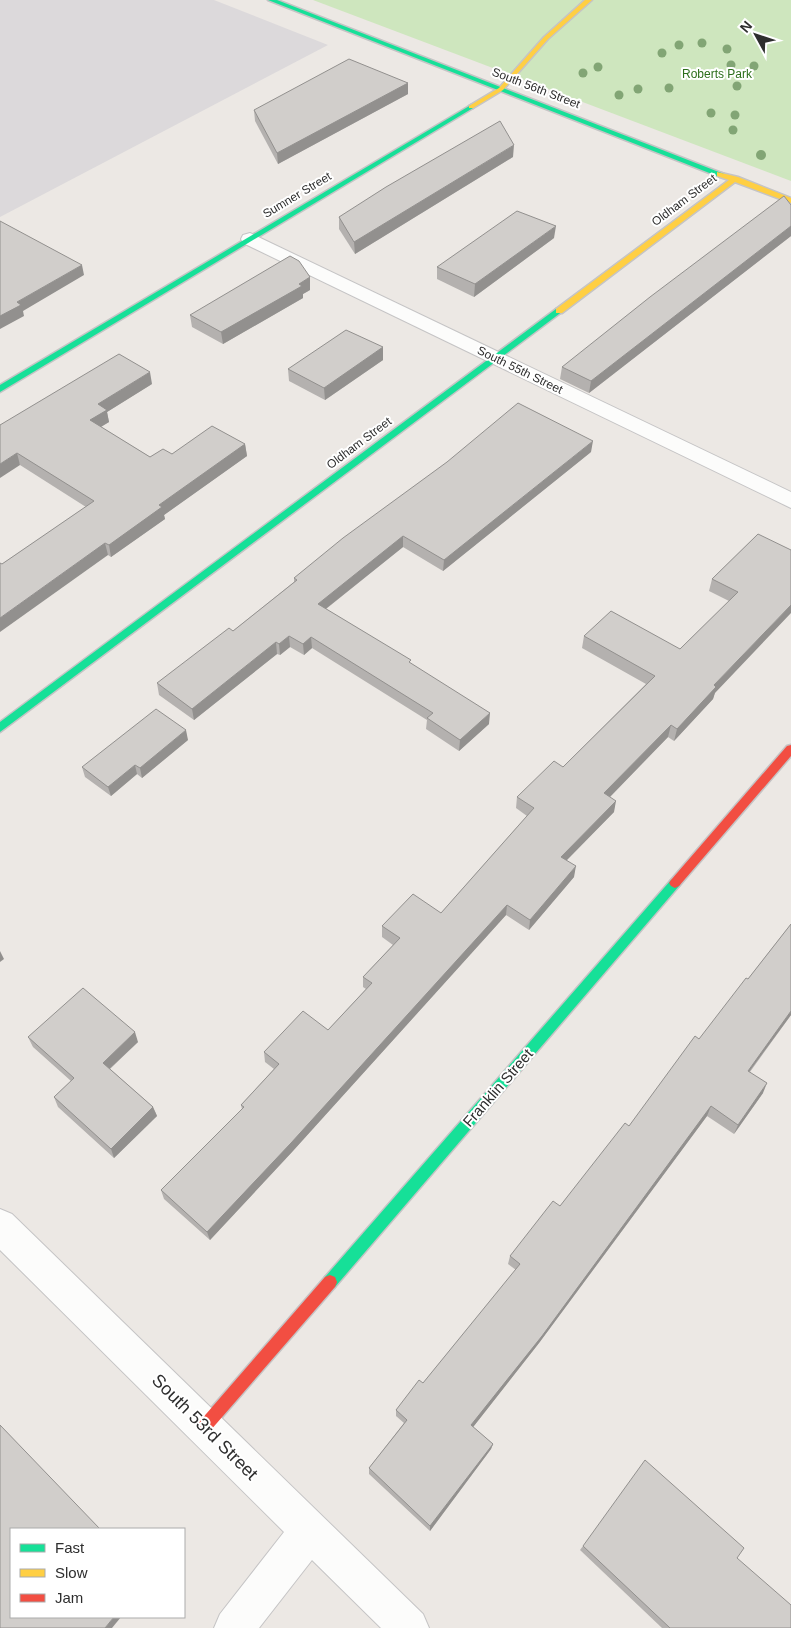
<svg xmlns="http://www.w3.org/2000/svg" width="791" height="1628" font-family="Helvetica,sans-serif">
	<rect width="100%" height="100%" fill="#ece8e4"/>
	<polygon fill="#dcd9db" points="0,0 214,0 328,45 0,217"/>
	<polygon fill="#cee6be" points="313,0 791,0 791,181"/>
	<g fill="none" stroke-linecap="round" stroke-linejoin="round">
		<g stroke="#c5c4c5" stroke-width="2">
			<g id="street">
				<polygon points="250,233 791,492 791,508 243,243 241,239 243,235"/>
				<polygon points="0,1209 12,1214 423,1614 429,1628 381,1628 312,1560 259,1628 214,1628 220,1614 284,1532 0,1250"/>
			</g>
		</g>
		<g stroke="#c5c4c5" stroke-width="3">
			<g id="fast">
				<polygon points="268,0 277,0 724,174 717,176"/>
				<polygon points="471,105 473,106 473,108 0,392 0,385"/>
				<polygon points="556,309 563,311 0,732 0,722"/>
				<polygon points="675,878 679,880 681,883 679,886 335,1287 330,1289 325,1287 323,1282 325,1277 671,880"/>
			</g>
		</g>
		<g stroke="#c5c4c5" stroke-width="3">
			<g id="slow">
				<polygon points="585,0 592,0 548,39 503,90 473,108 469,108 469,106 499,88 544,37"/>
				<polygon points="717,172 738,177 791,198 791,203 735,182 562,313 556,313 556,309 729,180 717,176"/>
			</g>
		</g>
		<g stroke="#c5c4c5" stroke-width="3">
			<g id="jam">
				<polygon points="791,745 791,756 679,886 675,888 671,886 669,883 671,880 787,746"/>
				<polygon points="330,1275 335,1277 337,1282 335,1287 210,1431 205,1434 200,1431 197,1426 200,1421 325,1277"/>
			</g>
		</g>
		<use href="#street" fill="#fcfcfb" fill-rule="evenodd"/>
		<use href="#fast" fill="#16e098" fill-rule="evenodd"/>
		<use href="#slow" fill="#ffcf43" fill-rule="evenodd"/>
		<use href="#jam" fill="#f24e42" fill-rule="evenodd"/>
	</g>
	<g fill="#82a575">
		<circle cx="702" cy="43" r="4.5"/>
		<circle cx="679" cy="45" r="4.5"/>
		<circle cx="727" cy="49" r="4.5"/>
		<circle cx="662" cy="53" r="4.5"/>
		<circle cx="731" cy="65" r="4.5"/>
		<circle cx="754" cy="66" r="4.5"/>
		<circle cx="598" cy="67" r="4.5"/>
		<circle cx="583" cy="73" r="4.5"/>
		<circle cx="737" cy="86" r="4.5"/>
		<circle cx="669" cy="88" r="4.5"/>
		<circle cx="638" cy="89" r="4.5"/>
		<circle cx="619" cy="95" r="4.5"/>
		<circle cx="711" cy="113" r="4.5"/>
		<circle cx="735" cy="115" r="4.5"/>
		<circle cx="733" cy="130" r="4.5"/>
		<circle cx="761" cy="155" r="5"/>
	</g>
	<g fill="#b4b1af">
		<polygon points="408,83 408,94 278,164 255,121 254,110"/>
		<polygon points="513,157 355,254 339,229 339,217"/>
		<polygon points="791,205 791,236 589,393 560,379 562,367"/>
		<polygon points="554,238 474,297 437,279 437,267"/>
		<polygon points="310,290 303,294 303,298 223,344 192,327 190,315"/>
		<polygon points="383,347 383,360 325,400 289,381 288,369"/>
		<polygon points="152,384 107,412 109,422 101,427 150,457 245,444 247,456 164,515 165,519 111,557 108,555 2,564 86,507 20,465 0,425"/>
		<polygon points="591,452 443,571 403,547 326,609 411,664 489,724 459,751 426,729 427,720 312,648 304,655 290,647 280,655 277,654 194,720 159,695 157,683 233,631 294,582 294,578"/>
		<polygon points="758,534 713,699 674,741 668,737 610,797 614,812 567,860 574,877 529,930 506,915 292,1152 210,1240 164,1199 161,1190 242,1109 241,1105 274,1069 265,1062 264,1052 328,1030 366,989 363,987 363,977 393,945 382,937 382,926 441,913 527,816 516,808 517,797 563,767 646,684 582,648 584,636 680,649 729,601 709,591 712,579"/>
		<polygon points="188,740 142,778 137,774 111,796 85,777 82,767"/>
		<polygon points="791,924 791,1015 750,1072 763,1093 734,1134 707,1116 539,1343 473,1427 493,1444 491,1449 430,1531 369,1474 369,1468 404,1423 396,1416 396,1410 423,1383 516,1270 508,1264 510,1256 560,1206 629,1126 748,979"/>
		<polygon points="28,1037 138,1042 110,1069 153,1107 157,1116 114,1158 58,1107 54,1097 71,1081 33,1047"/>
		<polygon points="583,1546 737,1558 791,1628 662,1628 580,1550"/>
	</g>
	<g fill="#92908e">
		<polygon points="408,83 408,94 278,164 277,153"/>
		<polygon points="514,145 513,157 355,254 354,242"/>
		<polygon points="556,226 554,238 474,297 475,284"/>
		<polygon points="791,226 791,236 589,393 591,381"/>
		<polygon points="82,265 84,275 23,311 24,316 0,329 0,316 17,302"/>
		<polygon points="310,277 310,290 303,294 303,298 223,344 221,332"/>
		<polygon points="383,347 383,360 325,400 324,388"/>
		<polygon points="150,372 152,384 107,412 109,422 92,432 90,420 98,404"/>
		<polygon points="593,441 591,452 443,571 444,560"/>
		<polygon points="245,444 247,456 164,515 165,519 111,557 109,545 159,505"/>
		<polygon points="17,453 20,465 0,478 0,464"/>
		<polygon points="403,536 403,547 318,615 318,604"/>
		<polygon points="105,543 108,555 0,632 0,618"/>
		<polygon points="791,605 791,613 715,693 713,699 674,741 677,729 714,685"/>
		<polygon points="289,636 290,647 280,655 279,644"/>
		<polygon points="311,637 312,648 304,655 303,644"/>
		<polygon points="276,642 277,654 194,720 192,709"/>
		<polygon points="490,713 489,724 459,751 460,740"/>
		<polygon points="671,725 668,737 602,805 604,793"/>
		<polygon points="186,730 188,740 142,778 140,768"/>
		<polygon points="135,765 137,774 111,796 108,787"/>
		<polygon points="616,801 614,812 559,868 561,857"/>
		<polygon points="576,866 574,877 529,930 530,920"/>
		<polygon points="507,905 506,915 292,1152 210,1240 207,1232"/>
		<polygon points="0,951 4,959 0,962"/>
		<polygon points="791,1011 791,1015 743,1080 748,1071"/>
		<polygon points="135,1032 138,1042 106,1072 103,1063"/>
		<polygon points="767,1083 763,1093 734,1134 738,1125"/>
		<polygon points="711,1106 707,1116 539,1343 470,1431 471,1425"/>
		<polygon points="153,1107 157,1116 114,1158 111,1149"/>
		<polygon points="493,1444 491,1449 430,1531 430,1526"/>
		<polygon points="114,1617 121,1617 112,1628 105,1628"/>
	</g>
	<g fill="#d1cecb" stroke="#92908e">
		<polygon points="349,59 408,83 277,153 254,110"/>
		<polygon points="500,121 514,145 354,242 339,217 386,187"/>
		<polygon points="784,196 791,205 791,226 591,381 562,367 650,297"/>
		<polygon points="517,211 556,226 475,284 437,267"/>
		<polygon points="0,221 82,265 17,302 21,305 0,316"/>
		<polygon points="290,256 299,261 310,277 299,284 302,286 221,332 190,315"/>
		<polygon points="346,330 383,347 324,388 288,369"/>
		<polygon points="119,354 150,372 98,404 107,410 90,420 150,457 163,449 172,454 212,426 245,444 159,505 162,507 109,545 105,543 0,618 0,563 2,564 94,501 17,453 0,464 0,425"/>
		<polygon points="518,403 593,441 444,560 403,536 318,604 411,660 409,662 490,713 460,740 427,718 433,713 311,637 303,644 289,636 279,644 276,642 192,709 157,683 229,628 233,631 297,580 294,578 343,538 447,462"/>
		<polygon points="758,534 791,550 791,605 714,685 716,687 677,729 671,725 604,793 616,801 561,857 576,866 530,920 507,905 291,1143 207,1232 161,1190 244,1107 241,1105 279,1064 264,1052 303,1011 328,1030 372,983 363,977 400,938 382,926 413,894 441,913 534,808 517,797 554,761 563,767 655,676 584,636 611,611 680,649 738,592 712,579"/>
		<polygon points="156,709 186,730 140,768 135,765 108,787 82,767"/>
		<polygon points="791,924 791,1011 748,1071 767,1083 738,1125 711,1106 542,1336 471,1425 493,1444 430,1526 369,1468 407,1420 396,1410 419,1380 423,1383 520,1264 510,1256 553,1201 560,1206 625,1123 629,1126 695,1036 699,1039 746,978 748,979"/>
		<polygon points="83,988 135,1032 103,1063 153,1107 111,1149 54,1097 74,1078 28,1037"/>
		<polygon points="0,1425 100,1529 11,1529 11,1617 114,1617 105,1628 0,1628"/>
		<polygon points="645,1460 744,1548 737,1558 791,1605 791,1628 670,1628 583,1546"/>
	</g>
	<g text-anchor="middle" stroke-width="4" stroke-linejoin="round" paint-order="stroke">
		<g font-size="12" fill="#2c6e1b" stroke="#fff">
			<text x="717" y="78">Roberts Park</text>
		</g>
		<g font-size="12" fill="#2e2e2e" stroke="#fff">
			<text transform="translate(536 88) rotate(21)" y="4">South 56th Street</text>
			<text transform="translate(297 195) rotate(-31)" y="4">Sumner Street</text>
			<text transform="translate(684 200) rotate(-37)" y="4">Oldham Street</text>
			<text transform="translate(520 370) rotate(26)" y="4">South 55th Street</text>
			<text transform="translate(359 443) rotate(-37)" y="4">Oldham Street</text>
		</g>
		<g font-size="15" fill="#2e2e2e" stroke="#fff">
			<text transform="translate(498 1088) rotate(-49)" y="5">Franklin Street</text>
		</g>
		<g font-size="18" fill="#2e2e2e" stroke="#fff">
			<text transform="translate(205 1427) rotate(45)" y="6">South 53rd Street</text>
		</g>
	</g>
	<rect x="10" y="1528" width="175" height="90" fill="#ffffff" stroke="#ababab"/>
	<rect x="20" y="1544" width="25" height="8" fill="#16e098" stroke="#ababab"/>
	<text x="55" y="1553" font-size="15" fill="#2e2e2e">Fast</text>
	<rect x="20" y="1569" width="25" height="8" fill="#ffcf43" stroke="#ababab"/>
	<text x="55" y="1578" font-size="15" fill="#2e2e2e">Slow</text>
	<rect x="20" y="1594" width="25" height="8" fill="#f24e42" stroke="#ababab"/>
	<text x="55" y="1603" font-size="15" fill="#2e2e2e">Jam</text>
	<g transform="translate(756 35) rotate(310)" stroke="#ffffff" stroke-width="4" paint-order="stroke">
	<path d="M0-4L9 19L0 12L-9 19Z" fill="#2e2e2e"/>
	<text y="-8" font-size="14" font-weight="bold" text-anchor="middle" fill="#2e2e2e">N</text>
	</g>
</svg>
